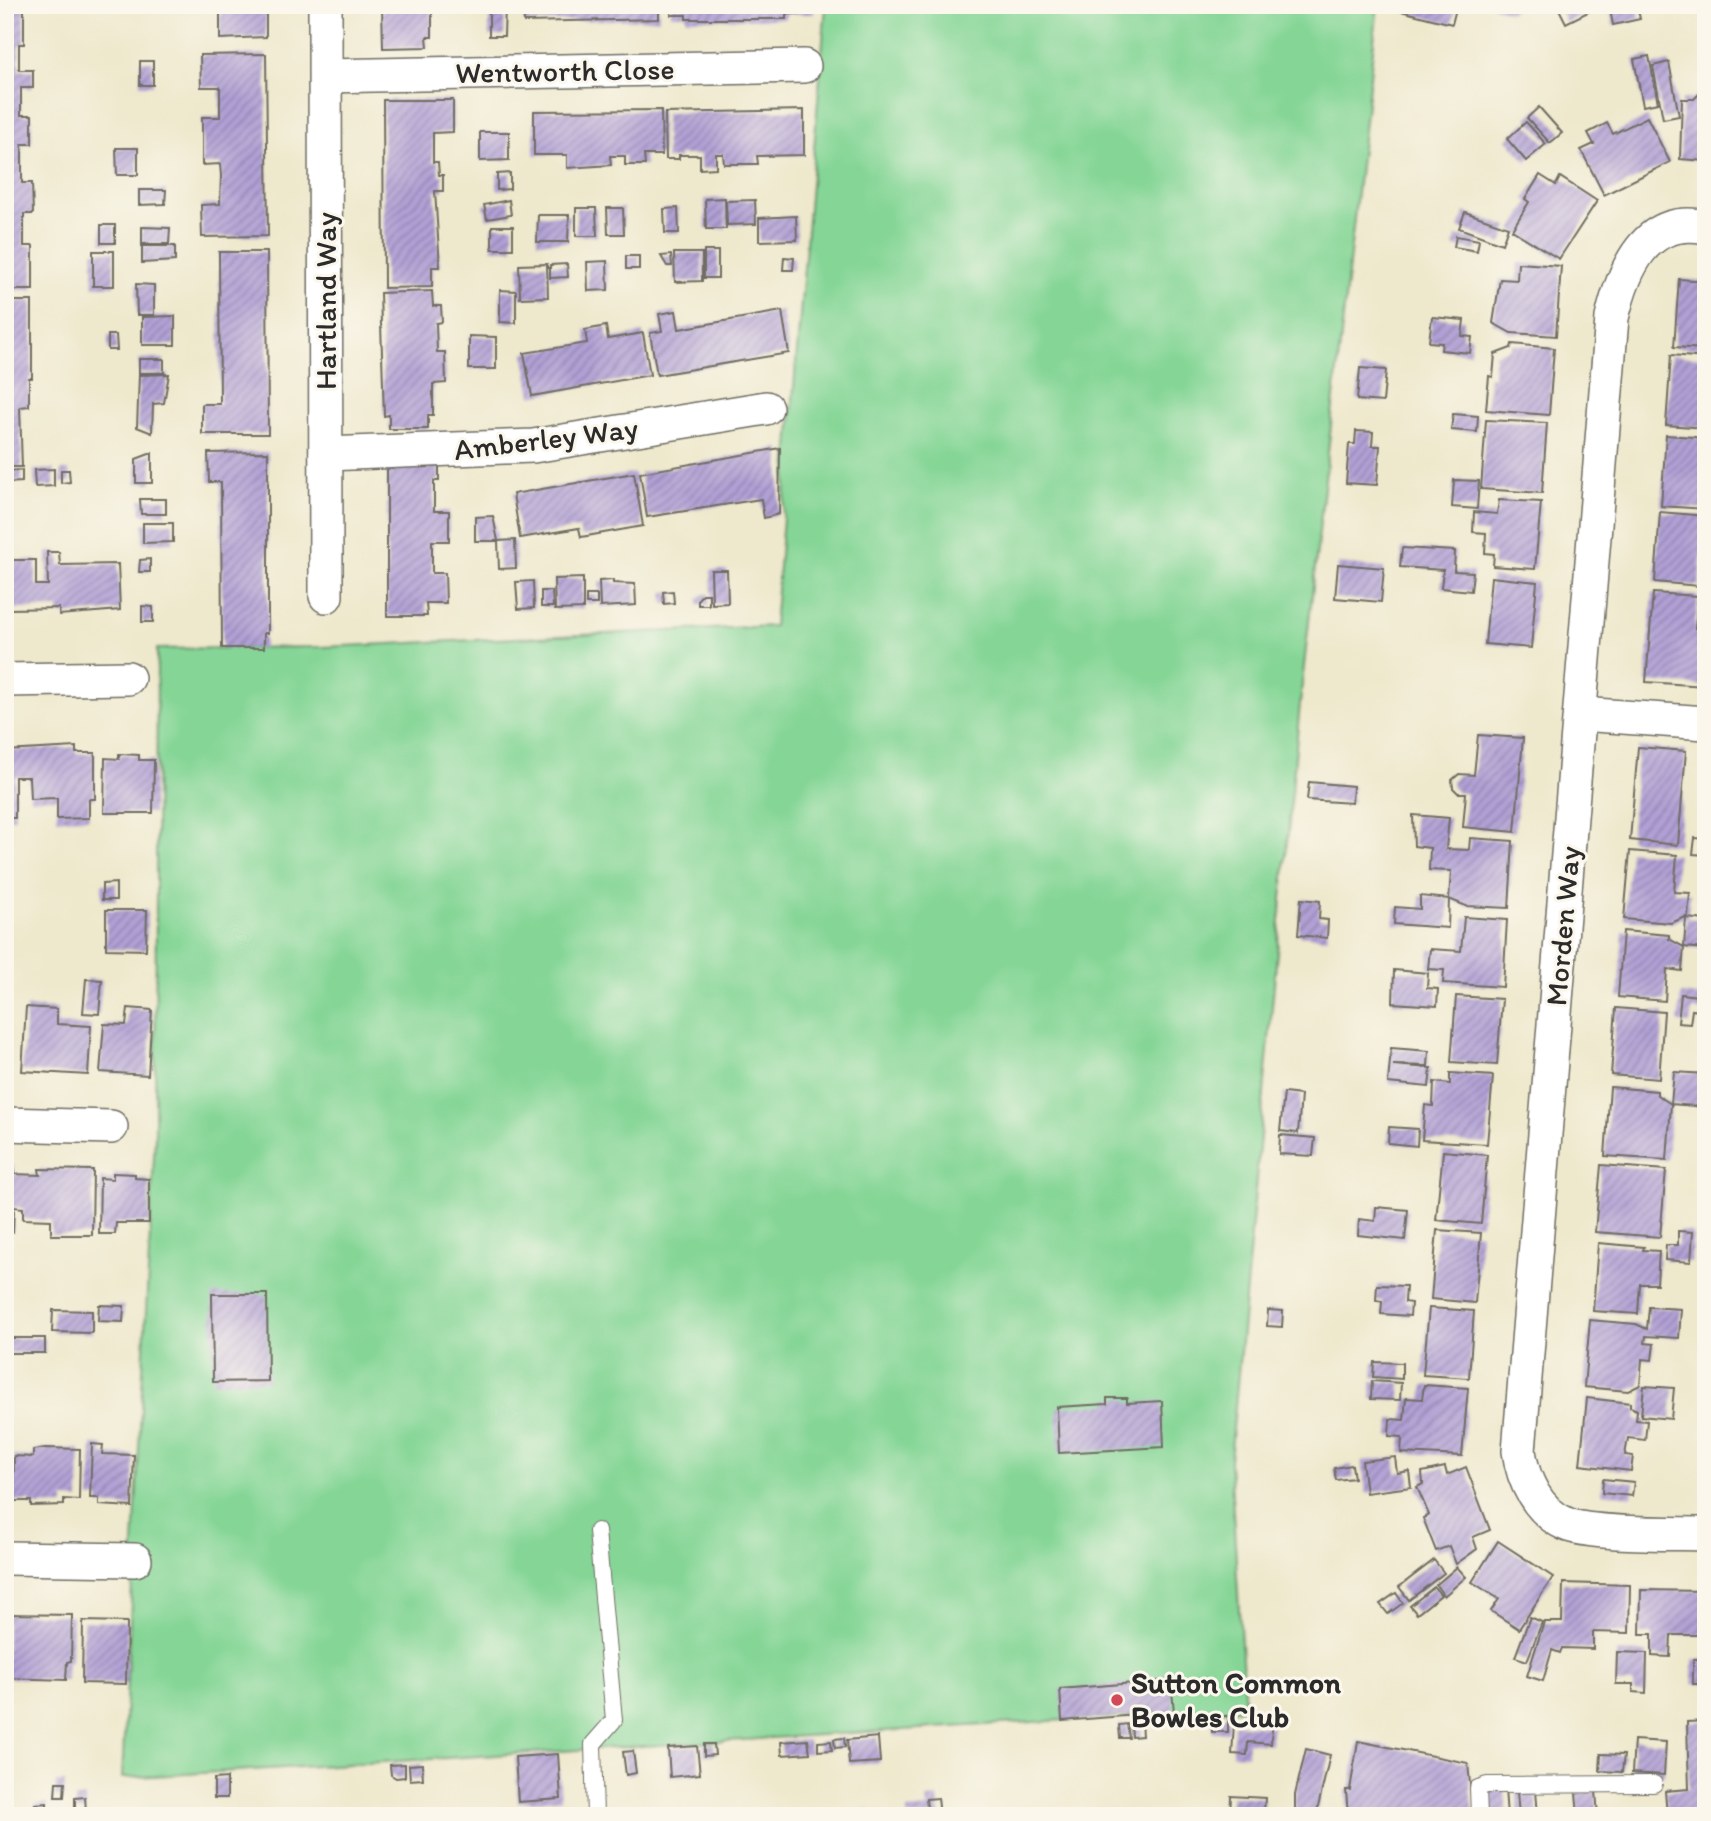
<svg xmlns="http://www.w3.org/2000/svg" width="1711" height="1821" font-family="Itim,sans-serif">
	<defs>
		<pattern id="building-hatch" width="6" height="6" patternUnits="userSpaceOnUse" patternTransform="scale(1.75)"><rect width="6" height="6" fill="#b1a0d5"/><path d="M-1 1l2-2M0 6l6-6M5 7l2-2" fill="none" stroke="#9083ad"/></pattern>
	</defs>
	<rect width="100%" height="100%" fill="#fbf7ec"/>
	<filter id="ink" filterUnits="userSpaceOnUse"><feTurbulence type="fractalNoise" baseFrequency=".0143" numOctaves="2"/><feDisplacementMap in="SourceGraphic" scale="14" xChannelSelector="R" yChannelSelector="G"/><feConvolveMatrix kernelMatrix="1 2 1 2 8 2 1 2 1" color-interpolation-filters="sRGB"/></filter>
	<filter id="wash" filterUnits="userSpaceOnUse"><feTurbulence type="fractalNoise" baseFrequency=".00686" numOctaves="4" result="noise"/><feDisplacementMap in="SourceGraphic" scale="28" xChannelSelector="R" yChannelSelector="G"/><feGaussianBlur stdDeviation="1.57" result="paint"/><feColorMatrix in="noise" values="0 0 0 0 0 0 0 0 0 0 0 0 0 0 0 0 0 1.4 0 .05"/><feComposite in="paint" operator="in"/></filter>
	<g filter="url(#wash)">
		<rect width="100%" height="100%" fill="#eee8cc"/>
		<polygon fill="#85d696" stroke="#588060" stroke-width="2" points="826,5 1378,5 1301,693 1230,1461 1245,1709 122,1778 155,1136 157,649 322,647 774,626"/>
		<g id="blocks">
			<g fill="url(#building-hatch)">
				<polygon points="5,5 24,5 24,44 19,44 19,70 33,70 33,88 21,88 21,115 32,115 32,144 22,144 22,183 32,183 33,214 24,214 24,246 33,246 33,290 5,290"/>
				<polygon points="220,5 266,5 266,37 220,39"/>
				<polygon points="382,5 432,5 432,37 427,37 428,47 383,48"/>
				<polygon points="523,5 659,5 659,19 524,22"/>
				<polygon points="671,5 814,5 814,14 786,14 786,19 686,19 686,15 671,15"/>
				<polygon points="1389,5 1457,5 1452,24 1389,8"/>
				<polygon points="1489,5 1518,5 1510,12"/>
				<polygon points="1557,5 1602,5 1566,23"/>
				<polygon points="1630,5 1637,5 1640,19 1613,25 1610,10"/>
				<polygon points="505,6 504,36 489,36 489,7"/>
				<polygon points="266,54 268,236 202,237 201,205 220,204 221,176 220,164 202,165 202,117 220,117 220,87 201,87 200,55"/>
				<polygon points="1649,56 1658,103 1643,106 1634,59"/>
				<rect x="140" y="61" width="13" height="24"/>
				<polygon points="1669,62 1679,116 1663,119 1653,66"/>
				<polygon points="1701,92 1706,93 1706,161 1680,159 1682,99 1694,99"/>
				<polygon points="383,100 453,100 453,132 433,133 433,162 438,162 439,175 443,175 443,191 435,191 440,267 432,267 432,287 384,288"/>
				<polygon points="1539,107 1562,133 1550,143 1527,118"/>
				<polygon points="661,110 662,155 644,155 645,165 625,165 625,156 610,156 611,165 567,168 567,155 534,155 534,111"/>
				<polygon points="804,110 804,155 757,156 758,164 724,164 723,154 716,154 716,168 700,169 700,155 679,155 679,159 666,159 665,113"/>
				<polygon points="1647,117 1670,162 1604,195 1581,150 1594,144 1588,133 1607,123 1613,134"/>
				<polygon points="1526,122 1546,144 1526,161 1507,139"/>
				<polygon points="480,132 509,132 509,160 480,161"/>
				<polygon points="116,148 138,148 138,175 117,175"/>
				<polygon points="510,173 510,189 497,190 497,174"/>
				<polygon points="1540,175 1556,185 1560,177 1597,201 1559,259 1512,230 1529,202 1525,199"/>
				<polygon points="139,190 166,190 165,204 139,205"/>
				<polygon points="725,198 726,229 706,229 705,199"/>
				<polygon points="509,200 511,215 487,219 484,205"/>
				<polygon points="755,200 756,224 727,225 726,201"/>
				<polygon points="576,208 596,208 597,236 576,236"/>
				<polygon points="607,208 623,208 624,234 608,234"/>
				<polygon points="678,208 679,233 665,233 664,209"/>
				<polygon points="1465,212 1508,227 1502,244 1459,228"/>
				<polygon points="538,215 569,215 568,242 537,242"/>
				<polygon points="796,216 797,240 759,241 759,218"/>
				<rect x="101" y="225" width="14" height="18"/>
				<rect x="492" y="226" width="21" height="23"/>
				<polygon points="142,227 170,228 169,244 142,244"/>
				<polygon points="1456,236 1479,240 1477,251 1454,247"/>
				<polygon points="142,246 175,246 175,261 142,263"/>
				<rect x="93" y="251" width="21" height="35"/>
				<rect x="704" y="251" width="14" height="27"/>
				<polygon points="219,252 267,252 268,434 202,434 202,404 220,404"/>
				<polygon points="674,253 702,253 702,281 675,282"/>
				<polygon points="671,255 672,266 667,266 661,256"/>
				<rect x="626" y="256" width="13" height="13"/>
				<polygon points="784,257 794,258 793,270 783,270"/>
				<polygon points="607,261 608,290 588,291 587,262"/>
				<polygon points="1518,263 1561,266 1556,336 1511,333 1493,323 1500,279 1517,280"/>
				<polygon points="547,264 548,297 520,298 519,265"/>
				<polygon points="567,264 568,277 550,278 550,265"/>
				<polygon points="1679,279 1706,281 1706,349 1674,347"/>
				<polygon points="136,284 154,285 154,315 137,315"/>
				<polygon points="500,290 516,291 516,323 500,322"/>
				<polygon points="432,291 433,306 441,306 442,322 436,323 437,352 445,352 446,383 433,384 433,415 428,415 428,429 389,429 389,415 384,416 380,293"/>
				<polygon points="5,301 32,301 32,378 29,378 29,406 20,407 22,467 5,467"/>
				<polygon points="676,311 679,329 782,311 789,353 657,375 650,333 662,331 659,314"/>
				<polygon points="175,316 175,345 142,345 142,317"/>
				<polygon points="1432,317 1464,320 1462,336 1472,337 1470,353 1441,350 1442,343 1429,342"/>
				<polygon points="606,326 608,339 643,333 650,375 532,396 524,353 587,343 585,330"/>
				<polygon points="108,335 116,335 117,350 108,350"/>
				<polygon points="469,336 496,337 496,369 469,369"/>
				<polygon points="1512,344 1554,348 1549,415 1486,410 1489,376 1493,377 1495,354 1511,348"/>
				<polygon points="1671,355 1706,358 1706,428 1666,425"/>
				<rect x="139" y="359" width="25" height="14"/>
				<polygon points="1360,368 1386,370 1383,402 1357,400"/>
				<polygon points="169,374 164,403 153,404 152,433 137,427 139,375"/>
				<polygon points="1453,414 1478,416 1477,432 1451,430"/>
				<polygon points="1486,420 1547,423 1542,493 1481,489"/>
				<polygon points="1356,431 1373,432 1372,446 1380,446 1377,485 1346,483 1349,444 1355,444"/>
				<polygon points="1666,435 1706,438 1706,509 1661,506"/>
				<polygon points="780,448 779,514 764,518 761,499 647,517 640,473"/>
				<polygon points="268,452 268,633 264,633 264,648 222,648 221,482 209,482 208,453"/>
				<polygon points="152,453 152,483 136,483 136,459"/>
				<polygon points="439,466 439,481 434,481 434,511 449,511 449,541 432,541 432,573 445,573 446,603 426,603 427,616 387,616 387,467"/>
				<polygon points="54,469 54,486 35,487 34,470"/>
				<polygon points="22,470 22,482 5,483 5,471"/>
				<polygon points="61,470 69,470 70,482 61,483"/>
				<polygon points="634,473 643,526 581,537 579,528 520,538 513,494"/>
				<polygon points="1454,480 1479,481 1477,509 1452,507"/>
				<polygon points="140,499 166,499 166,514 141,514"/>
				<polygon points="1499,500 1541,502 1535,569 1493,566 1494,554 1485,553 1486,533 1473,532 1474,512 1497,514"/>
				<polygon points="1660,512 1706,516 1706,553 1702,553 1699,586 1655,582"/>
				<polygon points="493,516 498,541 475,541 475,517"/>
				<polygon points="143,523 173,523 173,542 143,543"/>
				<polygon points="515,540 516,568 499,569 498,541"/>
				<polygon points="1402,548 1455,551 1454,571 1473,572 1471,591 1441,588 1443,570 1400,567"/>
				<polygon points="47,552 59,552 60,565 118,564 120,610 59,615 59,608 10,609 10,615 5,615 5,560 36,560 36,585 48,585"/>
				<polygon points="150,559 150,572 139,572 140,560"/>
				<polygon points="1338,564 1384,568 1381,602 1335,598"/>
				<polygon points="711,570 727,570 728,603 712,604"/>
				<polygon points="1491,577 1537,582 1531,648 1485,644"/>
				<polygon points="583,578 583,609 555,610 554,579"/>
				<polygon points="613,580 613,583 635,584 636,605 600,607 599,581"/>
				<polygon points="533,581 534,608 518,609 516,582"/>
				<polygon points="541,591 552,591 553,607 541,607"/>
				<polygon points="673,591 674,603 664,604 663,592"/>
				<polygon points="1653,593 1698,596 1695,628 1706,628 1705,686 1646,682"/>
				<polygon points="703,594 709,594 709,605 698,605 698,599"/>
				<rect x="586" y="595" width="11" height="9"/>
				<polygon points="142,606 153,607 153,622 142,622"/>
				<polygon points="1478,735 1523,738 1515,832 1463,827 1466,793 1458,793 1453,788 1452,780 1459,774 1474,775"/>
				<polygon points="76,747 76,753 95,753 95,799 89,799 89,818 57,819 57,798 30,799 29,777 15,777 15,818 5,818 5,751"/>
				<polygon points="1638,747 1686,751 1678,845 1630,840"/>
				<polygon points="119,754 139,755 139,760 154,760 153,813 104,813 105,758 119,759"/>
				<polygon points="1309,782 1353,786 1352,803 1307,800"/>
				<polygon points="1413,815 1449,818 1446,849 1469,850 1470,838 1513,841 1509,908 1466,906 1449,899 1448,928 1394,924 1395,907 1420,909 1420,896 1449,899 1451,871 1429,870 1430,848 1414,846"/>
				<polygon points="1695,838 1706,839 1706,855 1693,854"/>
				<polygon points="1630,851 1677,855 1674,892 1690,893 1688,916 1671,923 1624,919"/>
				<polygon points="116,883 116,900 102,900 102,884"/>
				<polygon points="1301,899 1320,901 1319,919 1328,920 1327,938 1298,935"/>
				<polygon points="106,910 147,910 146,950 106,949"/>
				<polygon points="1464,917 1507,920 1503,987 1443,983 1444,970 1428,969 1430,949 1461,951"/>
				<polygon points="1686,918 1706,920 1706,949 1684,947"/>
				<polygon points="1623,931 1669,935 1669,939 1684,947 1682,971 1667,969 1665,1001 1618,997"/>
				<polygon points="1394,970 1428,973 1427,988 1438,989 1437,1006 1393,1003"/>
				<polygon points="86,979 102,980 99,1014 83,1013"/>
				<polygon points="1681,994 1706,997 1706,1012 1692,1010 1690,1024 1678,1023"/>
				<polygon points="1456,996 1502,999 1497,1065 1451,1062"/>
				<polygon points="26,1007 57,1009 57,1024 91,1026 88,1075 22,1071"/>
				<polygon points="128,1008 152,1010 148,1075 100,1072 104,1024 126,1025"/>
				<polygon points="1616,1008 1664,1012 1659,1079 1611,1075"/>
				<polygon points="5,1023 9,1023 7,1056 5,1056"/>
				<polygon points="1391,1048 1429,1051 1428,1066 1393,1065 1431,1068 1429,1087 1388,1083"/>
				<polygon points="1674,1072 1706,1074 1706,1107 1671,1104"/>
				<polygon points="1450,1073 1493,1076 1487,1144 1422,1140 1425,1105 1433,1106 1434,1082 1450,1084"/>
				<polygon points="1610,1087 1657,1091 1657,1095 1671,1104 1667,1160 1605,1156"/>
				<polygon points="1284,1093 1301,1095 1298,1133 1280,1131"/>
				<polygon points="1389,1127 1418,1129 1417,1146 1388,1143"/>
				<polygon points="1280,1135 1315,1138 1313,1156 1279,1154"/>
				<polygon points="1443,1151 1487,1155 1481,1224 1436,1220"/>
				<polygon points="5,1165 14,1165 14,1174 40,1175 39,1169 93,1170 92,1235 51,1235 51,1220 23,1219 23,1208 14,1207 13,1232 5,1232"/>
				<polygon points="1601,1165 1666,1170 1660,1237 1595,1232"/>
				<polygon points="113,1173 135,1174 135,1178 149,1179 149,1223 116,1223 115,1234 99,1234 100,1178 113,1179"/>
				<polygon points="1376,1207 1408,1210 1405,1240 1358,1235 1359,1219 1375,1221"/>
				<polygon points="1437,1230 1481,1233 1475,1303 1431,1299"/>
				<polygon points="1678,1231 1693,1232 1691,1262 1665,1260 1666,1245 1678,1245"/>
				<polygon points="1598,1243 1644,1247 1643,1250 1659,1251 1657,1284 1640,1284 1638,1314 1593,1311"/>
				<polygon points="1377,1285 1406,1286 1405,1302 1411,1303 1410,1316 1381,1314 1382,1301 1376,1300"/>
				<polygon points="212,1294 267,1294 268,1381 213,1382"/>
				<polygon points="99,1305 124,1306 123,1322 98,1321"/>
				<polygon points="1649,1307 1681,1309 1679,1338 1646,1336 1645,1343 1654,1344 1652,1360 1642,1359 1640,1385 1628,1391 1584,1387 1590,1320 1636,1324 1647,1329"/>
				<polygon points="1429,1308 1474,1311 1469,1378 1423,1375"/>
				<polygon points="53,1310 92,1311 92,1333 52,1332"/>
				<polygon points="1268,1310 1283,1311 1282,1327 1267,1326"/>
				<rect x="8" y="1338" width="37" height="15"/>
				<polygon points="1374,1362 1402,1363 1402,1379 1373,1377"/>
				<polygon points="1372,1381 1401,1383 1400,1400 1371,1399"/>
				<polygon points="1424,1385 1468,1388 1462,1456 1401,1453 1402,1437 1389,1436 1390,1419 1404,1420 1406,1398 1422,1399"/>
				<polygon points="1644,1386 1674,1388 1671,1419 1641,1416"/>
				<polygon points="1107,1398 1127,1398 1127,1403 1162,1401 1164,1447 1059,1453 1057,1407 1107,1404"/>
				<polygon points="1587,1398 1630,1403 1630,1407 1637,1410 1636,1420 1647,1421 1645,1440 1628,1438 1625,1455 1633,1456 1631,1471 1580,1465"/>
				<polygon points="92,1444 103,1445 102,1454 134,1455 132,1507 99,1505 99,1498 90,1498"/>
				<polygon points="45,1448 80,1449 79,1500 64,1499 64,1505 31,1506 31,1501 13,1501 14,1456 33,1457 33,1450"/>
				<polygon points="1395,1457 1397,1473 1409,1471 1411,1487 1366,1493 1362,1461"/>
				<polygon points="1352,1465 1354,1478 1336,1480 1334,1468"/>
				<polygon points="1445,1467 1447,1475 1466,1467 1490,1530 1473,1537 1477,1549 1456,1564 1449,1546 1436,1551 1423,1518 1429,1515 1417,1487 1423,1484 1422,1472"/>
				<polygon points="1603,1479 1634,1482 1632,1496 1602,1493"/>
				<polygon points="1498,1541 1553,1577 1519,1629 1491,1611 1499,1599 1472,1582"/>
				<polygon points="1434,1560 1444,1573 1409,1600 1399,1587"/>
				<polygon points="1457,1567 1466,1577 1444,1596 1436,1585"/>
				<polygon points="1563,1583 1630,1585 1629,1633 1593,1632 1593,1649 1562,1648 1560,1653 1552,1650 1543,1681 1527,1676 1544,1622 1562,1622"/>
				<polygon points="1434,1587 1441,1595 1417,1614 1410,1606"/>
				<polygon points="1641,1590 1706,1591 1706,1635 1671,1635 1670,1657 1652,1656 1652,1634 1640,1634"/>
				<polygon points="1396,1593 1403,1603 1388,1614 1380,1604"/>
				<polygon points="7,1614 72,1615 71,1661 67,1662 66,1680 6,1678"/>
				<polygon points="1530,1617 1542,1622 1527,1661 1515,1657"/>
				<polygon points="83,1621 127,1622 126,1684 82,1683"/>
				<polygon points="1617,1652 1647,1653 1646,1693 1633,1692 1633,1684 1616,1684"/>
				<rect x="1693" y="1659" width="13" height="25"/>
				<polygon points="1171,1680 1174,1712 1062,1721 1060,1689"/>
				<polygon points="5,1686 9,1686 7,1705 5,1705"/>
				<rect x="1212" y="1716" width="16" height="16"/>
				<polygon points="1706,1721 1706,1816 1667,1816 1665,1791 1689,1789 1687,1722"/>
				<polygon points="1141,1722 1142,1736 1132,1737 1131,1723"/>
				<polygon points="1127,1724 1129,1738 1120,1738 1119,1725"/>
				<polygon points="1234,1724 1272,1727 1271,1744 1248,1742 1247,1755 1232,1754"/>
				<polygon points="878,1737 880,1762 849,1764 847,1740"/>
				<polygon points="844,1738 845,1747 835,1748 834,1739"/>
				<polygon points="808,1740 810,1753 782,1755 781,1742"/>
				<polygon points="1634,1740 1666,1742 1664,1775 1632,1773"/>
				<polygon points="831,1741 832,1750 818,1751 818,1742"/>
				<polygon points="1358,1741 1468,1763 1473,1816 1348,1816 1346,1790 1350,1790"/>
				<polygon points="704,1744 714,1744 715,1755 704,1756"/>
				<polygon points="697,1746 700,1774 670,1777 668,1748"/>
				<polygon points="1306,1749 1330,1755 1316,1816 1230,1816 1231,1796 1265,1798 1264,1811 1295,1813 1295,1795"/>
				<polygon points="633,1751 636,1773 626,1775 623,1752"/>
				<polygon points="558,1754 561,1799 518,1802 515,1757"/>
				<polygon points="1601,1754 1624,1755 1622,1772 1600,1771"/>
				<polygon points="405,1764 405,1777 396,1778 391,1775 390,1765"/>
				<polygon points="422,1764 423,1779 410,1780 409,1765"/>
				<polygon points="227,1778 227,1798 214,1798 214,1779"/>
				<polygon points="56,1782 65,1782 64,1797 55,1797"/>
				<polygon points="1505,1789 1507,1816 1487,1816 1484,1791"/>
				<polygon points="1536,1790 1538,1816 1519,1816 1517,1792"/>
				<polygon points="1596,1791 1598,1816 1578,1816 1576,1792"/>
				<polygon points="85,1797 86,1811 75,1811 75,1798"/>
				<polygon points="938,1798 940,1816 907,1816 907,1810 927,1808 926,1799"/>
				<polygon points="47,1803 47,1816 35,1816 35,1804"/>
				<polygon points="870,1809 871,1816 851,1816 850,1811"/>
			</g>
		</g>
	</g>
	<g filter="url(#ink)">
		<use href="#blocks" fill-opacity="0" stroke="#6f6d63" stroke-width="2"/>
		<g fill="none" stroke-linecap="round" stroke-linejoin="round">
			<g stroke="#6f6d63" stroke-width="18">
				<g id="lane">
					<polyline points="595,1816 593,1744 614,1720 597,1531"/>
					<polyline points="1479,1816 1478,1788 1487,1785 1654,1784"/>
				</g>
			</g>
			<g stroke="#6f6d63" stroke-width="36">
				<g id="street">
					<polyline points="325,5 326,596"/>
					<polyline points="326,76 804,66"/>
					<path d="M1706,227C1645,214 1623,271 1612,318L1519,1451C1523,1480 1537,1511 1566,1524C1591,1535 1675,1533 1706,1534"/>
					<polyline points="326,454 533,446 766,408"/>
					<polyline points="5,680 128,678"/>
					<polyline points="1581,714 1706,723"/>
					<polyline points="5,1124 111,1127"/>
					<polyline points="5,1558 135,1560"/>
				</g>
			</g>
			<use href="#lane" stroke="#fff" stroke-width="16"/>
			<use href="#street" stroke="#fff" stroke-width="33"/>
		</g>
	</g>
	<circle fill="#d1495b" stroke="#fbf7ec" stroke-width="2.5" cx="1117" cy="1700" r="7"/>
	<g text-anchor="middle" stroke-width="6" stroke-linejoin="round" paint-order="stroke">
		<g font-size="30" fill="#2b2b2b" stroke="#fbf7ec">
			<text transform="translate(565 71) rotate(-1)" y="10">Wentworth Close</text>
			<text transform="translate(326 301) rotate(-90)" y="10">Hartland Way</text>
			<text transform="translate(546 439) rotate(-7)" y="10">Amberley Way</text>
			<text transform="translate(1563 926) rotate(-85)" y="10">Morden Way</text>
		</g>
		<g font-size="30" font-weight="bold" fill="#2b2b2b" stroke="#fbf7ec" text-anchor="start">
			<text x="1131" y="1693">Sutton Common<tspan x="1131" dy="34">Bowles Club</tspan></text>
		</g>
	</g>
	<rect width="1711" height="1821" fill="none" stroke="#fbf7ec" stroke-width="28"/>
</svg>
